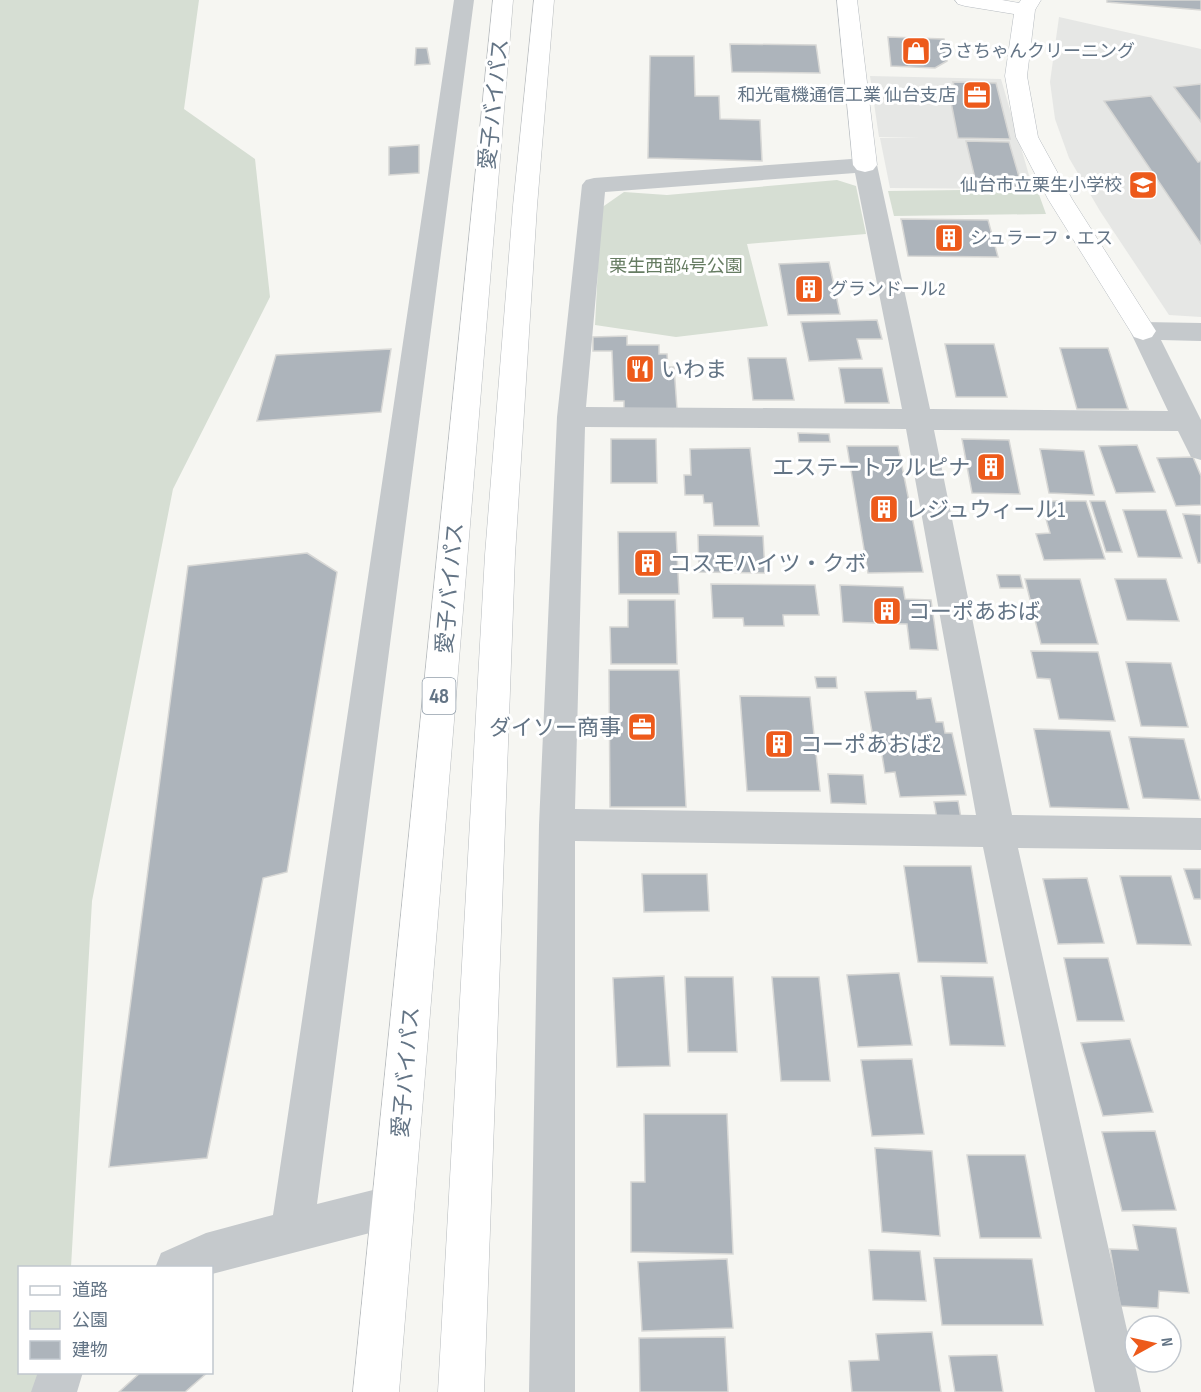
<svg xmlns="http://www.w3.org/2000/svg" width="1201" height="1392" font-family="'Sofia Sans Condensed','Noto Sans JP',sans-serif">
	<rect width="100%" height="100%" fill="#f6f6f2"/>
	<g fill="#e6e7e5">
		<polygon points="1059,17 1201,49 1201,317 1169,315 1100,211 1069,158 1055,119 1050,82"/>
		<polygon points="870,76 1001,79 1033,189 890,188 880,138 920,138 879,137"/>
	</g>
	<g fill="#d6ded3">
		<polygon points="0,0 199,0 184,109 255,159 270,297 173,489 92,901 71,1267 20,1268 20,1372 66,1373 64,1392 0,1392"/>
		<polygon points="837,180 856,186 866,234 747,244 768,326 676,337 595,325 601,208 624,192 667,195"/>
		<polygon points="1037,189 1046,214 894,216 888,191"/>
	</g>
	<g fill="#adb4bb" stroke="#d7d7d5" stroke-width="1.5">
		<polygon points="1107,0 1201,0 1201,10 1107,2"/>
		<polygon points="888,37 944,39 947,61 935,68 891,66"/>
		<polygon points="730,44 816,45 820,73 732,72"/>
		<polygon points="416,48 427,48 430,64 415,65"/>
		<polygon points="650,56 694,56 695,96 719,96 720,119 760,120 762,161 648,158"/>
		<polygon points="953,82 996,83 1010,139 958,138 949,92 956,92"/>
		<polygon points="1201,84 1201,122 1174,87"/>
		<polygon points="1151,96 1198,162 1201,161 1201,244 1104,101"/>
		<polygon points="966,141 1009,142 1022,187 977,187"/>
		<polygon points="419,145 419,173 389,175 389,147"/>
		<polygon points="901,219 988,220 998,257 908,256"/>
		<polygon points="829,262 840,314 788,315 779,264"/>
		<polygon points="877,320 882,339 857,339 862,359 809,361 801,322"/>
		<polygon points="627,336 627,345 659,345 659,354 667,354 668,367 674,367 677,409 624,409 624,401 614,401 612,351 593,351 593,337"/>
		<polygon points="945,344 994,344 1007,397 956,397"/>
		<polygon points="1060,348 1108,348 1128,409 1077,409"/>
		<polygon points="391,349 381,412 257,421 276,355"/>
		<polygon points="748,358 786,358 794,400 753,400"/>
		<polygon points="839,368 882,368 889,403 845,403"/>
		<polygon points="798,433 829,434 830,442 799,442"/>
		<polygon points="611,439 656,439 657,483 611,483"/>
		<polygon points="962,439 1009,440 1020,494 972,493"/>
		<polygon points="1137,445 1155,492 1116,493 1099,446"/>
		<polygon points="847,446 898,446 923,572 868,573"/>
		<polygon points="750,448 759,526 714,526 712,503 704,503 703,495 685,495 684,475 691,475 690,449"/>
		<polygon points="1040,449 1084,451 1094,495 1049,493"/>
		<polygon points="1193,457 1201,476 1201,505 1176,506 1157,458"/>
		<polygon points="1041,501 1086,501 1105,559 1044,560 1036,534 1050,533"/>
		<polygon points="1090,501 1105,501 1122,552 1106,552"/>
		<polygon points="1123,510 1166,510 1182,558 1138,557"/>
		<polygon points="1183,514 1201,515 1201,563 1198,563"/>
		<polygon points="618,532 676,532 679,594 619,594"/>
		<polygon points="698,535 763,536 765,573 699,572"/>
		<polygon points="307,553 337,572 287,872 263,878 207,1158 109,1167 188,566"/>
		<polygon points="997,575 1020,575 1023,588 1000,588"/>
		<polygon points="1025,579 1080,579 1098,644 1041,644"/>
		<polygon points="1115,579 1166,579 1179,621 1127,620"/>
		<polygon points="711,584 815,585 819,615 783,615 784,626 744,626 743,618 713,618"/>
		<polygon points="840,585 903,587 905,599 931,600 938,650 910,649 907,624 843,622"/>
		<polygon points="628,600 675,600 677,664 611,664 610,627 628,627"/>
		<polygon points="1031,651 1098,652 1115,721 1059,719 1050,679 1037,678"/>
		<polygon points="1126,662 1171,663 1188,727 1141,726"/>
		<polygon points="609,670 679,670 686,807 610,807"/>
		<polygon points="815,677 836,677 837,688 817,688"/>
		<polygon points="916,691 917,699 931,698 936,722 943,722 945,733 952,733 966,795 900,797 895,772 885,773 880,743 874,743 865,692"/>
		<polygon points="740,696 810,697 820,791 747,791"/>
		<polygon points="1034,729 1110,731 1129,809 1050,807"/>
		<polygon points="1129,737 1184,739 1200,800 1143,798"/>
		<polygon points="828,774 863,775 866,804 831,803"/>
		<polygon points="958,801 961,818 937,818 934,802"/>
		<polygon points="904,866 971,866 987,963 918,962"/>
		<polygon points="1184,869 1201,869 1201,899 1194,899"/>
		<polygon points="642,874 707,874 709,911 644,912"/>
		<polygon points="1120,876 1171,876 1191,945 1137,944"/>
		<polygon points="1087,878 1104,943 1058,944 1043,879"/>
		<polygon points="1064,958 1108,958 1124,1021 1077,1021"/>
		<polygon points="899,973 912,1045 858,1047 847,975"/>
		<polygon points="664,976 670,1066 617,1067 613,978"/>
		<polygon points="941,976 993,977 1005,1046 950,1045"/>
		<polygon points="685,977 733,977 737,1052 688,1052"/>
		<polygon points="772,977 819,977 830,1081 781,1081"/>
		<polygon points="1130,1039 1153,1112 1103,1116 1081,1043"/>
		<polygon points="912,1059 924,1134 872,1136 861,1060"/>
		<polygon points="644,1114 727,1114 733,1254 631,1252 631,1182 645,1182"/>
		<polygon points="1155,1131 1176,1210 1122,1211 1102,1132"/>
		<polygon points="875,1148 932,1151 940,1236 882,1232"/>
		<polygon points="967,1155 1025,1155 1041,1238 980,1238"/>
		<polygon points="1133,1225 1176,1228 1189,1293 1159,1291 1158,1308 1120,1306 1110,1249 1138,1250"/>
		<polygon points="869,1250 920,1251 926,1301 873,1300"/>
		<polygon points="934,1258 1032,1259 1043,1325 942,1325"/>
		<polygon points="727,1259 733,1328 642,1331 638,1262"/>
		<polygon points="932,1332 941,1392 852,1392 849,1361 879,1360 876,1334"/>
		<polygon points="725,1337 728,1392 640,1392 639,1338"/>
		<polygon points="997,1355 1003,1392 955,1392 949,1356"/>
		<polygon points="141,1372 208,1372 185,1392 119,1392"/>
	</g>
	<g fill="none" stroke-linecap="round" stroke-linejoin="round">
		<g stroke="#b7bcc1" stroke-width="1">
			<g id="secondary">
				<polygon points="837,0 857,0 877,165 873,170 865,172 857,170 853,165"/>
				<polygon points="955,0 1002,0 1019,3 1021,0 1041,0 1035,10 1027,76 1038,137 1072,199 1156,331 1152,337 1143,340 1134,337 1048,199 1016,137 1005,76 1014,14 965,6 958,4"/>
			</g>
		</g>
		<g stroke="#b7bbbe" stroke-width="1">
			<g id="highway">
				<polygon points="493,0 513,0 399,1392 353,1392"/>
				<polygon points="534,0 554,0 537,206 515,555 484,1392 438,1392 485,555 513,206"/>
			</g>
		</g>
		<g fill="#c5c9cc" fill-rule="evenodd">
			<polygon points="454,0 474,0 317,1204 393,1185 408,1191 414,1206 408,1221 393,1227 212,1274 212,1268 155,1268 161,1253 206,1233 273,1215"/>
			<path d="M865,158L873,160L877,165L930,409L1168,411L1130,331L1134,325L1143,322L1201,323V341L1161,340L1201,420V460L1191,457L1178,431L934,430L1012,815L1201,818V850L1018,848L1141,1392H1095L983,847L575,841V1392H529L539,825L557,417L582,185L586,180L594,178ZM855,173L902,409L586,407L605,192ZM585,427L906,429L976,815L575,809Z"/>
			<polygon points="38,1372 83,1372 77,1392 31,1392"/>
		</g>
		<use href="#secondary" fill="#fff" fill-rule="evenodd"/>
		<use href="#highway" fill="#fff" fill-rule="evenodd"/>
	</g>
	<defs>
		<g id="shop-square" transform="scale(1.5)"><rect x="-9" y="-9" width="18" height="18" rx="4" fill="#ed5a1b" stroke="#fff"/><path d="M-5-2.5h2.3a2.7 3.5 0 0 1 5.4 0H5L5.5 6h-11ZM-1.5-2.5h3a1.5 2.3 0 0 0-3 0Z" fill="#fff"/></g>
		<g id="office-square" transform="scale(1.5)"><rect x="-9" y="-9" width="18" height="18" rx="4" fill="#ed5a1b" stroke="#fff"/><path d="M-6-3h4V-5.5h4V-3h4V5H-6ZM-1-4.5V-3h2v-1.5ZM-6 0V1H6V0Z" fill="#fff"/></g>
		<g id="school-square" transform="scale(1.5)"><rect x="-9" y="-9" width="18" height="18" rx="4" fill="#ed5a1b" stroke="#fff"/><path d="M0-5L7-2L0 1L-7-2ZM-4 1L0 2.5L4 1V4Q0 6-4 4Z" fill="#fff"/></g>
		<g id="building-square" transform="scale(1.5)"><rect x="-9" y="-9" width="18" height="18" rx="4" fill="#ed5a1b" stroke="#fff"/><path d="M-4-6H4V6H1V3H-1V6H-4ZM-2.5-4.3h1.7v1.8h-1.7ZM.8-4.3h1.7v1.8H.8ZM-2.5-1h1.7V.8h-1.7ZM.8-1h1.7V.8H.8Z" fill="#fff"/></g>
		<g id="restaurant-square" transform="scale(1.5)"><rect x="-9" y="-9" width="18" height="18" rx="4" fill="#ed5a1b" stroke="#fff"/><path d="M-5-6h1v4h1v-4h1v4h1v-4h1v5L-1.5 .5V6h-2V.5L-5-1ZM5-6V6H3V1.5H1.5Q1.5-4 5-6Z" fill="#fff"/></g>
	</defs>
	<g fill-rule="evenodd">
		<use href="#shop-square" x="916" y="51"/>
		<use href="#office-square" x="977" y="95"/>
		<use href="#school-square" x="1143" y="185"/>
		<use href="#building-square" x="949" y="238"/>
		<use href="#building-square" x="809" y="289"/>
		<use href="#restaurant-square" x="640" y="369"/>
		<use href="#building-square" x="991" y="467"/>
		<use href="#building-square" x="884" y="509"/>
		<use href="#building-square" x="648" y="563"/>
		<use href="#building-square" x="887" y="611"/>
		<use href="#office-square" x="642" y="727"/>
		<use href="#building-square" x="779" y="744"/>
	</g>
	<g text-anchor="middle" stroke-width="6" stroke-linejoin="round" paint-order="stroke">
		<g font-size="18" fill="#637485" stroke="#fff" text-anchor="start">
			<text x="937" y="57">うさちゃんクリーニング</text>
			<text x="956" y="101" text-anchor="end">和光電機通信工業 仙台支店</text>
			<text x="1122" y="191" text-anchor="end">仙台市立栗生小学校</text>
			<text x="970" y="244">シュラーフ・エス</text>
			<text x="830" y="295">グランドール2</text>
		</g>
		<g font-size="18" fill="#667c62" stroke="#fff">
			<text x="676" y="272">栗生西部4号公園</text>
		</g>
		<rect fill="#fff" stroke="#929eaa" stroke-width="1.5" x="422.5" y="678" width="33" height="36" rx="4.5"/>
		<g font-size="21" font-weight="bold" fill="#637485">
			<text x="439" y="703">48</text>
		</g>
		<g font-size="22" fill="#637485" stroke="#fff">
			<text transform="translate(493 104) rotate(-84)" y="8">愛子バイパス</text>
			<text transform="translate(449 588) rotate(-85)" y="8">愛子バイパス</text>
			<text transform="translate(405 1072) rotate(-85)" y="8">愛子バイパス</text>
		</g>
		<g font-size="22" fill="#637485" stroke="#fff" text-anchor="start">
			<text x="661" y="377">いわま</text>
			<text x="970" y="475" text-anchor="end">エステートアルピナ</text>
			<text x="905" y="517">レジュウィール1</text>
			<text x="669" y="571">コスモハイツ・クボ</text>
			<text x="908" y="619">コーポあおば</text>
			<text x="621" y="735" text-anchor="end">ダイソー商事</text>
			<text x="800" y="752">コーポあおば2</text>
		</g>
	</g>
	<rect x="18" y="1266" width="195" height="108" fill="#ffffff" stroke="#c1c7ce" stroke-width="1.5"/>
	<rect x="30" y="1286" width="30" height="9" fill="#ffffff" stroke="#c1c7ce" stroke-width="1.5"/>
	<text x="72" y="1296" font-size="18" fill="#637485">道路</text>
	<rect x="30" y="1311" width="30" height="18" fill="#d6ded3" stroke="#c1c7ce" stroke-width="1.5"/>
	<text x="72" y="1326" font-size="18" fill="#637485">公園</text>
	<rect x="30" y="1341" width="30" height="18" fill="#adb4bb" stroke="#c1c7ce" stroke-width="1.5"/>
	<text x="72" y="1356" font-size="18" fill="#637485">建物</text>
	<g transform="translate(1153 1344) rotate(82)"><circle r="28" fill="#ffffff" stroke="#c1c7ce" stroke-width="1.5"/>
	<path d="M0-4.5L10 22L0 15L-10 22Z" fill="#ed5a1b"/>
	<text y="-9" font-size="16" font-weight="bold" text-anchor="middle" fill="#637485">N</text>
	</g>
</svg>
